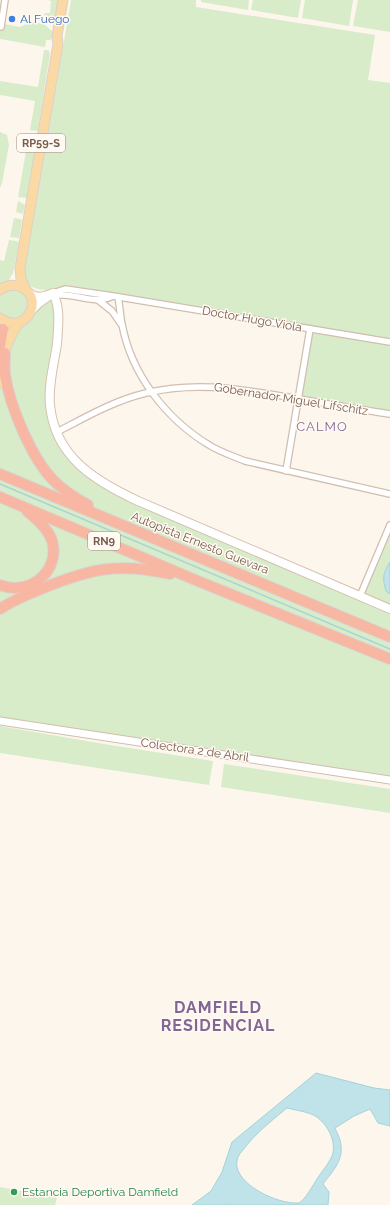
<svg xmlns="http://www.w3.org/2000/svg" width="390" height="1205" font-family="Raleway,sans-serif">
	<rect width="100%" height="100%" fill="#fdf6ec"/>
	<g fill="#d8ecc9">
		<polygon points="48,0 59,0 56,18 55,19 44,15 45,13 50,13 51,1"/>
		<path d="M71,0H196V7L375,35L368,80L390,83V340L66,285C52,291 37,293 25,282L24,270H25Z"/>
		<polygon points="201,0 249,0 248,10 201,2"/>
		<polygon points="253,0 301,0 298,18 251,10"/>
		<polygon points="305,0 353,0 349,26 302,18"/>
		<polygon points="358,0 390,0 390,32 353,26"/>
		<polygon points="31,22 44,24 53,32 53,38 50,40 46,40 45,47 0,39 0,30 3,30 4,24 20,27"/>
		<polygon points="44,50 48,50 50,53 38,130 36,131 30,130 35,101 0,95 0,81 38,87"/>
		<polygon points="0,132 7,135 9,145 2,183 0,188"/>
		<polygon points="29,134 37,143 27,198 18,197"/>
		<polygon points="18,201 25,205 23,214 16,212"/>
		<polygon points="14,218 20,219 22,220 19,238 10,237"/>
		<polygon points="9,240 17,241 19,243 13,273 9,280 0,284 0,260 4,261"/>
		<polygon points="17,289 25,294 27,299 28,308 23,316 14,320 0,313 0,295 7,290"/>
		<polygon points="50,296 57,302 50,392 60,439 101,482 390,609 390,780 0,721 0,318 14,323"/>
		<polygon points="316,332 390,344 390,412 303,396 302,391 311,336"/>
		<polygon points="390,531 390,605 364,594"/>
		<polygon points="0,726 104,744 213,761 209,785 0,753"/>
		<polygon points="224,764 390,789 390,813 221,787"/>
		<polygon points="0,1187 57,1198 55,1205 0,1205"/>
	</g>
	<g fill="#bfe3e8" stroke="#a5d3da" fill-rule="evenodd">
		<path d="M390,562V594L386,591C382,577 383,574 390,562Z"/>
		<path d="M316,1073L374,1088L390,1090V1126L378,1123L370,1109L354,1116L335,1128C337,1133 341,1140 341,1146C343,1161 332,1172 323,1184L329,1192L328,1205H232L228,1204L224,1205H192L211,1191L222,1172L232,1142ZM287,1108C295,1110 303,1111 311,1114C325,1119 338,1141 332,1156C328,1165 322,1171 317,1179C313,1185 305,1200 299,1203C278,1205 228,1182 238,1157C239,1155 241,1152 243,1150C255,1134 271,1121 287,1108Z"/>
	</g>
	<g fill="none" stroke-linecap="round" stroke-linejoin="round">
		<polyline stroke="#a5d3da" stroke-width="1.5" points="0,484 390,649"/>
		<g stroke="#d1beb0" stroke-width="8">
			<g id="minor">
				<polyline points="1,27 5,0"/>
				<polyline points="53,293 65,289 113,296 390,342"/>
				<path d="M54,295C73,292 93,305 111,297"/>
				<path d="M118,297C120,306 120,316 122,324C131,374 166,419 209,445C220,452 233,456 245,461L390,494"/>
				<polyline points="98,300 112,311 121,324"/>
				<path d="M57,432C86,417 113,401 146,393C196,381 238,389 288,397C322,403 356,409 390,414"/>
				<polyline points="286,471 310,329"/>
				<polyline points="360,596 390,525"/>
			</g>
		</g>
		<g stroke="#d1beb0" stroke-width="9">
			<polyline id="tertiary" points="0,721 390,780"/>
		</g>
		<g stroke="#d6c0b0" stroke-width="10">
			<g id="secondary">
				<path d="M28,292C36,299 44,297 53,293C61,309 58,327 57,344C54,364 48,385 50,405C55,457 95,481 138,501L390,609"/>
				<polyline points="31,311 39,303 49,296"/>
			</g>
		</g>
		<g stroke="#dad1cd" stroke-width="11">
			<g id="primary">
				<path d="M0,290C5,286 11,284 18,286C47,294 27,338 0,318"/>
				<polyline points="26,290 21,279 20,268 58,44 57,36 63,0"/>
				<polyline points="6,347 14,330 20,322"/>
				<polyline points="0,383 6,348 4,333"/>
			</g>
		</g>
		<g stroke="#dad1cd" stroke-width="12">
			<g id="motorway">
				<polyline points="0,346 3,329"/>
				<path d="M5,353C5,360 4,368 5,375C10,406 31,457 53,480C63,490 75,498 88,505"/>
				<polyline points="0,474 390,637"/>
				<polyline points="0,497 193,579 390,659"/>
				<path d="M0,585C27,596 58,574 53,545C51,531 37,519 27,511"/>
				<path d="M0,609C13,600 27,595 41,589C89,569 118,562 170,574"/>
			</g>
		</g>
		<use href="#minor" stroke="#fff" stroke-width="5.5"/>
		<use href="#tertiary" stroke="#fff" stroke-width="7"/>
		<use href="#secondary" stroke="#fff" stroke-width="8"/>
		<use href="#primary" stroke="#fbd9a5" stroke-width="9"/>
		<use href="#motorway" stroke="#f7b7a3" stroke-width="10"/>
	</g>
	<circle fill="#3f7fe0" stroke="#fffaf3" stroke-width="1.5" cx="12" cy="19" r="4"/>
	<circle fill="#2e9e5b" stroke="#fffaf3" stroke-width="1.5" cx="14" cy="1192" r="4"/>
	<g text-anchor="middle" stroke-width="3" stroke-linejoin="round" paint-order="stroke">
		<g fill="#fffaf3" stroke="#a28b7f" stroke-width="1">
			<rect x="17" y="134" width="48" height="18" rx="3"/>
			<rect x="88" y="532" width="32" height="18" rx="3"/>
		</g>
		<g font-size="11" font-weight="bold" fill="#7a5c4d">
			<text x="41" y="147">RP59-S</text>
			<text x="104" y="545">RN9</text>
		</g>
		<g font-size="12" fill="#366cbe" stroke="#fffaf3" text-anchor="start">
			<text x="20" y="23">Al Fuego</text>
		</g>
		<g font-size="12" fill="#7a5c4d" stroke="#fffaf3">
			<text transform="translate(252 319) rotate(10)" y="4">Doctor Hugo Viola</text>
			<text transform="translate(291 399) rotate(9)" y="4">Gobernador Miguel Lifschitz</text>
			<text transform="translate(200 543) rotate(22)" y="4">Autopista Ernesto Guevara</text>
			<text transform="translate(195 750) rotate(8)" y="4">Colectora 2 de Abril</text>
		</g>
		<g font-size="12" fill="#27864d" stroke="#fffaf3" text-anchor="start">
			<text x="22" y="1196">Estancia Deportiva Damfield</text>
		</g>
		<g font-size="13" letter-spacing="1" fill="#846695" stroke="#fffaf3">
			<text x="322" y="431">CALMO</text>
		</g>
		<g font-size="16" font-weight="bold" letter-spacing="1" fill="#846695" stroke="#fffaf3">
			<text x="218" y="1013">DAMFIELD<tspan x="218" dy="18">RESIDENCIAL</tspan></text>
		</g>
	</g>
</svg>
